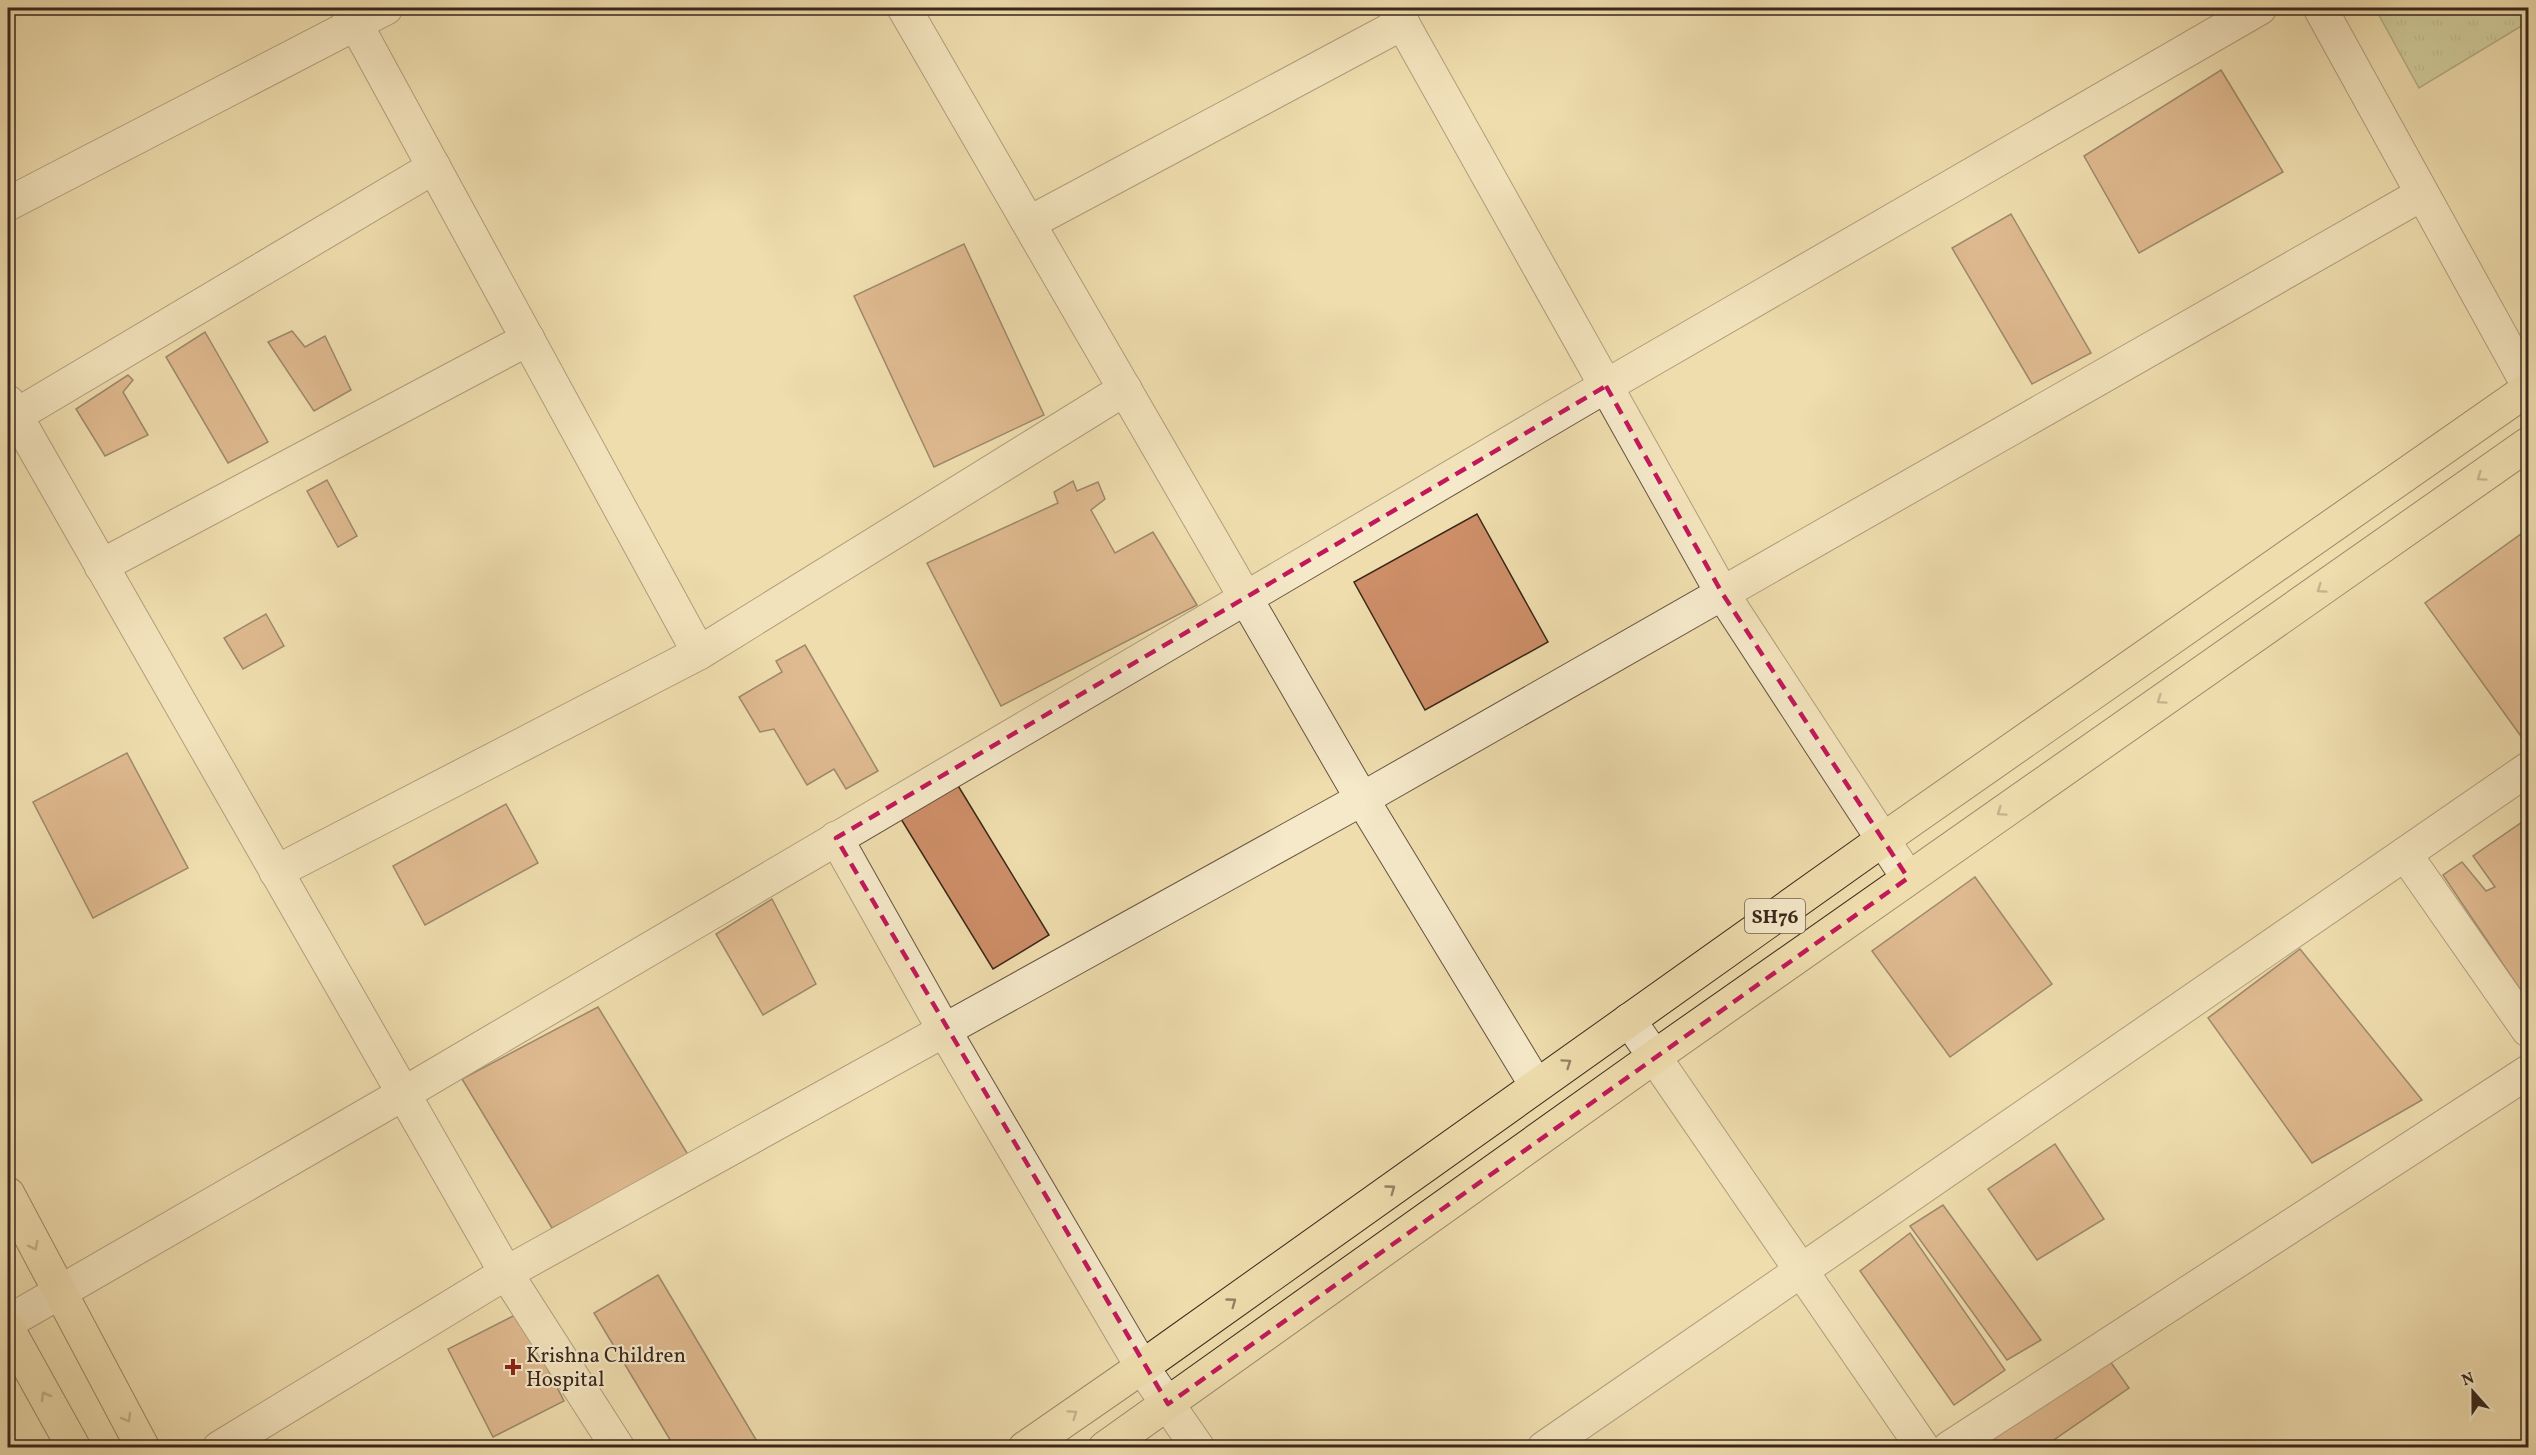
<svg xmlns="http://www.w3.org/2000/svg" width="2536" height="1455" font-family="Vollkorn,serif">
	<defs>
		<pattern id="grass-tufts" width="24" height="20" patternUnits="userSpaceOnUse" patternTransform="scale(1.5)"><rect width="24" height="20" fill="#b4c28e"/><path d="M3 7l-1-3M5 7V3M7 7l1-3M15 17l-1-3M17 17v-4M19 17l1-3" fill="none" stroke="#939e73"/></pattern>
	</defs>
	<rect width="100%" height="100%" fill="#efddae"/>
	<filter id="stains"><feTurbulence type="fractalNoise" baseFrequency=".00333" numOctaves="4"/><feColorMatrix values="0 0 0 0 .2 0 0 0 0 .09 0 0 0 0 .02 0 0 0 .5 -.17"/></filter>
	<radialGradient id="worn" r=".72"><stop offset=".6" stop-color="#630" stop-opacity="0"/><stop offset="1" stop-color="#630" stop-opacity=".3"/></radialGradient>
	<polygon fill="url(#grass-tufts)" stroke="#777454" stroke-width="1.5" points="2375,8 2528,8 2528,22 2419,88"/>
	<g fill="#cd8e68" stroke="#3a271b" stroke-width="1.5">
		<polygon points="2221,70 2283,172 2139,253 2084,156"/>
		<polygon points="2011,214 2091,353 2032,384 1952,248"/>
		<polygon points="964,244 1044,415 934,467 854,296"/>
		<polygon points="292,331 305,347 325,336 351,390 314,411 268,342"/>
		<polygon points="205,332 268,442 228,463 166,357"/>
		<polygon points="128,375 133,380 123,392 148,435 105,456 76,409"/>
		<polygon points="327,480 357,536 338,547 307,491"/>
		<polygon points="1073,481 1077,491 1098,482 1105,499 1091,510 1115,553 1153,532 1197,605 1001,706 927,563 1058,503 1054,492"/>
		<polygon points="1477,514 1548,642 1425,710 1354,582"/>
		<polygon points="2528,529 2528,740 2525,742 2425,603"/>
		<polygon points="266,614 284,646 243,669 224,638"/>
		<polygon points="805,645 878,771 846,789 834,769 807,785 774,729 760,732 739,697 782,672 776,661"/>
		<polygon points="127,753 188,868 93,918 33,802"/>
		<polygon points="957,784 1049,935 993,969 901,819"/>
		<polygon points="506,804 538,863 425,925 393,866"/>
		<polygon points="2528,818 2528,991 2523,994 2443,875 2462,862 2486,891 2495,887 2473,856"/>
		<polygon points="1975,877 2052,984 1950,1057 1872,951"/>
		<polygon points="772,899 816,984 763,1015 716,934"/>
		<polygon points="2300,949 2422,1100 2312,1163 2208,1018"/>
		<polygon points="598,1007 690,1158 552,1228 462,1079"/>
		<polygon points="2055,1144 2104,1219 2037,1260 1988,1189"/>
		<polygon points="1943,1205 2041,1340 2007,1360 1910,1226"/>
		<polygon points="1910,1233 2005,1370 1954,1405 1860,1271"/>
		<polygon points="658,1275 761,1448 675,1448 594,1313"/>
		<polygon points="519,1313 564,1401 493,1437 448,1349"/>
		<polygon points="2107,1357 2129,1388 2051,1442 2056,1448 1976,1448"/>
	</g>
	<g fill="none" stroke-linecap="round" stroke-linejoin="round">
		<g stroke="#675440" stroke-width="35">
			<g id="street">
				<polyline points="347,8 699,653"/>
				<polyline points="904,8 1362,799 1536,1085"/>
				<polyline points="1394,8 1722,593 1908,878"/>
				<polyline points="2320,8 2528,385"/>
				<polyline points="8,204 386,8"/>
				<polyline points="1029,223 1403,23"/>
				<polyline points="8,402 506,1273 618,1448"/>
				<polyline points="15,416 434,167"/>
				<polyline points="101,566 528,339"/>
				<polyline points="836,838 944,1030 1142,1367 1198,1448"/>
				<polyline points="2405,854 2528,1030"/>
				<polyline points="276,872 699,653 1125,389"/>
				<polyline points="1629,1020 1923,1448"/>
				<polyline points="8,1322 403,1094 1606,386 2260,8"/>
				<polyline points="219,1448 506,1273 1362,799 2422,194"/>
				<polyline points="1544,1448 2528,769"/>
				<polyline points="1949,1448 2528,1072"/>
			</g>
		</g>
		<g stroke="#3a271b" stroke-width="35">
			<g id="primary">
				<polyline points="8,1194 143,1448"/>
				<polyline points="8,1329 74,1448"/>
				<polyline points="1025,1448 1142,1367 1881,841 2528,389"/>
				<polyline points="1105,1448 1654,1057 2528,444"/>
			</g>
		</g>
		<use href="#street" stroke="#f5e9ca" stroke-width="33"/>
		<use href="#primary" stroke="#efddae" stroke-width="33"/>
	</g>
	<defs><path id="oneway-chevron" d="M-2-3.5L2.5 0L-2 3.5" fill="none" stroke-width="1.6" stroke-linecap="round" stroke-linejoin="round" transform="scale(1.5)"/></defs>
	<g stroke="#948264">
		<use href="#oneway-chevron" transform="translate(2481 477) rotate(145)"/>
		<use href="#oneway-chevron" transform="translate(2321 589) rotate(145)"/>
		<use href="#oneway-chevron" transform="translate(2161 700) rotate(145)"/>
		<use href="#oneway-chevron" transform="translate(2001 812) rotate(145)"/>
		<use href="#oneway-chevron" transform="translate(1567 1063) rotate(-35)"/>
		<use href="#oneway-chevron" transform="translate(1391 1189) rotate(-36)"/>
		<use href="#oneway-chevron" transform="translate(34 1246) rotate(63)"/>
		<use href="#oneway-chevron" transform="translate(1232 1302) rotate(-36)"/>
		<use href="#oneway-chevron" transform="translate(45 1396) rotate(-119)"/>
		<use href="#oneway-chevron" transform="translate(1073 1414) rotate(-35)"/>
		<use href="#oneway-chevron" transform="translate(127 1418) rotate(61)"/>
	</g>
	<path d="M0 0H2536V1455H0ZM1606,386L1722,593L1908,878L1168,1404L836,838Z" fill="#efddae" fill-opacity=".55" fill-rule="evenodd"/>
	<path fill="none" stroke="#c2185b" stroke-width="4.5" stroke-dasharray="12 8" stroke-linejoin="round" d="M1606,386L1722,593L1908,878L1168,1404L836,838Z"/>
	<path fill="#8f2418" stroke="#f5e9ca" stroke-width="2" d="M510 1358h6v6h6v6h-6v6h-6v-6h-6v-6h6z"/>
	<g text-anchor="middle" stroke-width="4.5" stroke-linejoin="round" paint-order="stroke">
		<rect fill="#f5e9ca" stroke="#726150" stroke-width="1.5" x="1745" y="899" width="60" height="34" rx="4.5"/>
		<g font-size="20" font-weight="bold" fill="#3a271b">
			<text x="1775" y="923">SH76</text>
		</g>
		<g font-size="21" fill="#3a271b" stroke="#f5e9ca" text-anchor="start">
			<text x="526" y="1362">Krishna Children<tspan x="526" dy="24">Hospital</tspan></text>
		</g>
	</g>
	<rect width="2536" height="1455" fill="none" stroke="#efddae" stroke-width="30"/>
	<rect x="9" y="9" width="2518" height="1437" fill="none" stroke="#3a271b" stroke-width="3"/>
	<rect x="15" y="15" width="2506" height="1425" fill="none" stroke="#3a271b" stroke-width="1.5"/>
	<g transform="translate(2473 1392) rotate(339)" stroke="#f5e9ca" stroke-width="4.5" paint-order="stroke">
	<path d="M0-4.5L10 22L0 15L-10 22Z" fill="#3a271b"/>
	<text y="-9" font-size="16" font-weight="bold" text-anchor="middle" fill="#3a271b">N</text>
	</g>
	<rect width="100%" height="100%" filter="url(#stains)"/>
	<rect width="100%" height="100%" fill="url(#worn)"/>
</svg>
